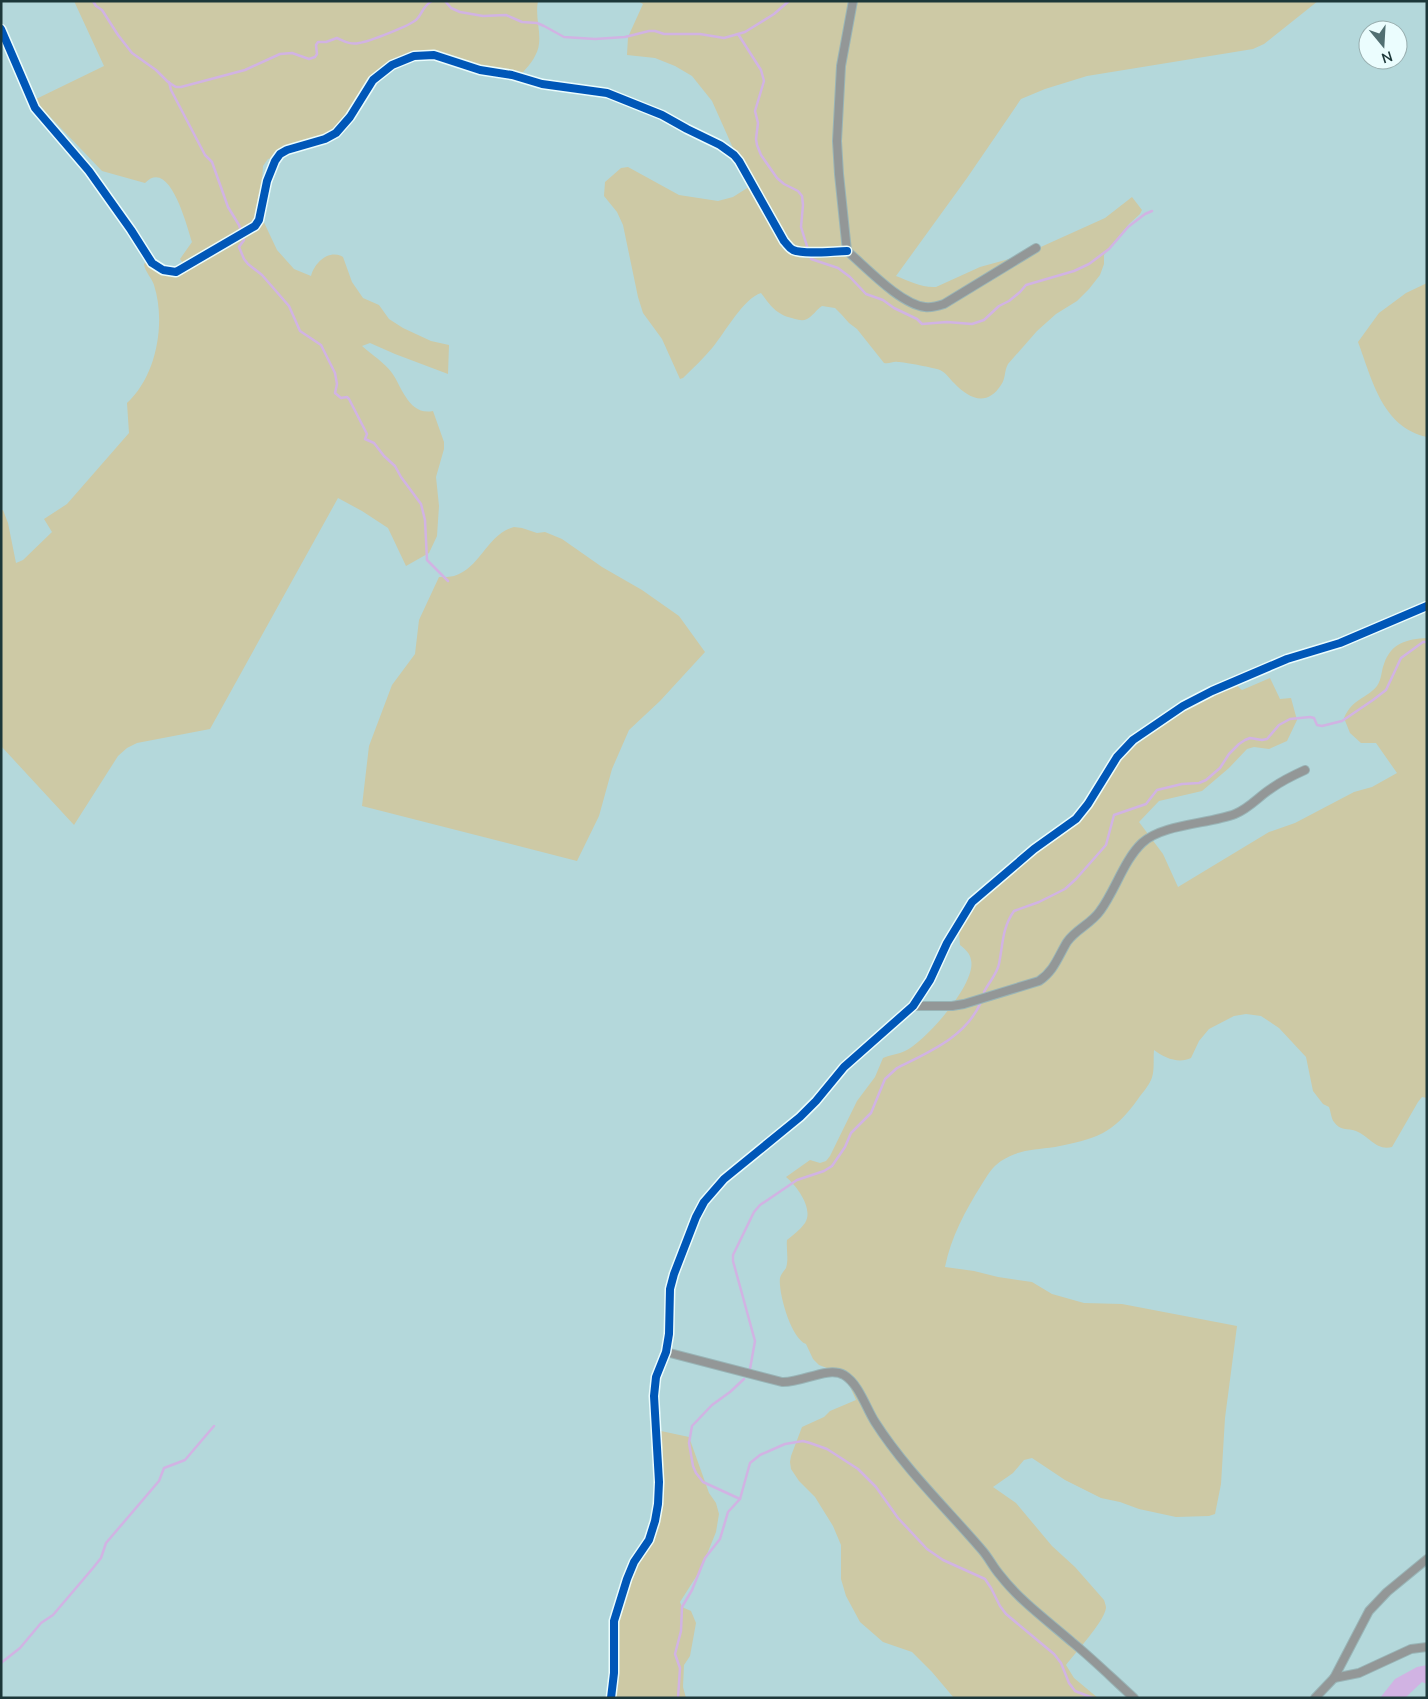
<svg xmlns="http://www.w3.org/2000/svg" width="1428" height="1699" font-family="'Nunito Sans',sans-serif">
	<rect width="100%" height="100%" fill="#b4d8db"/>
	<g fill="#cdc9a5">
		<path d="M74,1H538C534,20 545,39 535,56C532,63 525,69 521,75L430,57L397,64L377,77L347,122L318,144L268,159L263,166L260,214L277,250L294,269L311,276C315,262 329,249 343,257L352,282L363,298L379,305L389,319L403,328L431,341L449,345L448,374L395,354L370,343L362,346C371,354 385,363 392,373C402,387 409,416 433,411L444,442V449L436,477L439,506L437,536L429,553L406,566L388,528L362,511L338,498L210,729L137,743L127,748L118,756L74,825L1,746V511L3,510L8,523L16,563L23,560L52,532L44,519L67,504L129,433L127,403C157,376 166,322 154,285C152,278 145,272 144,264L146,262L165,271L186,267L180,259L192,242C187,227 170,157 145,183L102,171L34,100L104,66Z"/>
		<path d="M638,1H1318L1264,44L1253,49L1087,76L1045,89L1021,99L967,178L896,276C909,281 922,288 936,287L980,267L1023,255L1105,218L1132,197L1142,210L1140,214L1129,224L1104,255V264L1100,275L1089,289L1077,301L1056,314L1037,331L1008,364C1004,371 1006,378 1001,385C987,407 969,399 954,383C949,378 946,373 940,370C935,368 904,362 898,362C893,361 890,364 884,363L857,329L849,323L841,314L835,308L822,306C816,310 813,316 807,319C803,321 799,320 795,319C777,315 772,308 761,293C744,298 725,332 713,347C704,358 693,368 683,378L680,379L662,339L643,313L638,297L623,225L617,212L604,196L605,182L621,168L628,167L679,195L718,201L733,197L752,185L733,148L712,101L692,76L675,66L655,58L627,55L628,37L643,4Z"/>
		<path d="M1427,283V437C1382,427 1372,379 1358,342L1379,313L1406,293Z"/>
		<path d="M514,527L522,528L537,533L545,532L562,539L602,567L642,590L679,616L705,652L660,701L629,730L612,769L599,816L577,861L362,806L369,746L392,685L415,654L419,620L439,577C444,577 450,577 454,576C481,568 486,535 514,527Z"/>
		<path d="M1427,638V1098L1422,1097L1418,1102L1392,1147C1376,1151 1369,1136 1356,1131C1347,1128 1340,1131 1334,1122C1331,1118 1331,1112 1329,1107L1323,1104L1313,1091L1306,1057L1279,1028L1261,1016L1246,1014L1234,1016L1209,1029L1199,1041L1191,1058C1179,1064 1164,1058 1154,1050C1153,1059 1155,1072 1151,1080C1148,1087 1142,1093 1138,1099C1113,1134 1096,1139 1055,1147C1034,1150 1020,1149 1001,1161C992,1167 987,1176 982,1184C965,1211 951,1237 945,1267L974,1271L998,1277L1032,1282L1052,1294L1084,1303L1122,1304L1237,1326L1225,1418L1221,1484L1215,1514L1209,1516L1176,1517L1139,1509L1120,1502L1101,1498L1065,1480L1032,1458L1024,1460L1013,1473L993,1487L1016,1503L1052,1546L1075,1567L1104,1600C1105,1603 1106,1606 1106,1608C1104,1622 1075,1653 1066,1665L1074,1678L1098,1698H954L932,1672L912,1652L883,1642L860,1622L846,1596L841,1579V1545L833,1526L815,1497L799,1481L791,1469L790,1462L791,1456L802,1427L824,1417L830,1411L856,1400L847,1380L832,1370L819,1365L813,1359L806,1344C791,1339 778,1292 780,1278C781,1274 784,1271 786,1268C789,1259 786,1249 787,1240C793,1235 800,1230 805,1223C814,1209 797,1186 786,1177L810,1160L820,1163L826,1161L830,1156L857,1101L875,1077L883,1058C890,1055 899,1054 905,1051C926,1041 977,983 971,960C970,953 965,949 960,945L959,933L953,931L959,921L1019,864L1070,828L1116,760L1173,717L1235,684L1242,690L1270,678L1280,699L1291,698L1297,720L1287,741L1269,749L1254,747L1247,749L1229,768L1202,791L1159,801L1139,822L1163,854L1178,887L1269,832L1295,823L1354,792L1372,787L1397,773L1376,743H1361L1350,733L1344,718C1353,698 1365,700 1377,686C1382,679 1381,671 1384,664C1391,643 1407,639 1427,638Z"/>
		<polygon points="661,1431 689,1437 709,1493 716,1503 719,1514 716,1532 701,1569 680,1602 682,1607 691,1611 696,1623 690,1656 684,1665 683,1687 686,1698 608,1698 612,1641 627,1582 658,1521"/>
	</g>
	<polygon fill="#d1b3e3" points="1427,1665 1427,1684 1422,1682 1405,1698 1380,1698 1395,1679 1417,1667"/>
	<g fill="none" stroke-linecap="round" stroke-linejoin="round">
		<g stroke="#d1b3e3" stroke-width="2.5">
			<path d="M93,1L96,6L102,10L118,35L132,53L156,70L168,82L176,87H181L245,70L280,54L292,53L309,59L315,57L317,54L316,45L318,42H326L337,38C344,41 350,45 359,43C368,42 412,25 417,19C423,12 423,6 432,1"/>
			<polyline points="445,1 451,8 460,12 483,16 506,15 522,22 537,23 544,26 564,37 595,39 625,37 649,31 655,31 664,34 700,34 724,38 745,32 774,14 789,1"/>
			<polyline points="738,34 761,70 764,81 755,111 758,123 756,139 757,145 761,155 777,178 784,184 798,191 802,196 803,205 801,227 811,259 838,268 850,277 866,294 883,300 894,308 917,319 922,324 947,322 972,324 984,320 999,306 1009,301 1020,292 1026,285 1074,271 1089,264 1109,249 1128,227 1145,214 1152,211"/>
			<polyline points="169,82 171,90 205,155 212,162 228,207 239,225 244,240 239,247 244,259 248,264 262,275 289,306 300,331 321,345 335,373 337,384 335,393 341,398 347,397 349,399 367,434 365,439 374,443 384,456 395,466 401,477 421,504 425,520 427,560 448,581"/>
			<path d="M984,992C989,982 997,974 999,964C1003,944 1002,928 1014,911L1039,902L1065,889L1076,879L1106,845L1114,815L1146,804L1157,790L1182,784L1199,783L1206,780L1220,768L1229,754L1239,744L1245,740L1250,738L1262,740L1267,739L1279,725L1290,719L1310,717L1314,718L1317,725L1322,726L1342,721L1373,700L1386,690L1401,658L1423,642H1427"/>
			<path d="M750,1369L755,1341L733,1261V1255L754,1212L760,1205L797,1180L824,1171L832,1166L845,1147L851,1133L871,1113L885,1079L897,1068C929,1052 966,1037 981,1002"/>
			<polyline points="740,1499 703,1482 696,1473 693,1466 689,1443 692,1426 712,1405 730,1392 744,1379"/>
			<polyline points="1,1663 20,1648 41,1623 53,1615 93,1568 101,1558 106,1543 159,1481 164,1468 185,1460 214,1426"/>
			<polyline points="678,1698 680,1668 675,1654 681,1631 682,1607 692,1590 705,1558 720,1539 728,1512 740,1499 750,1463 760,1455 785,1444 803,1441 810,1443 827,1449 858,1469 876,1487 898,1518 927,1549 943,1560 985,1579 991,1588 1000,1606 1006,1614 1054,1654 1061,1663 1069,1683 1075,1691 1093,1698"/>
		</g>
		<g stroke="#99b5b7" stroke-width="10">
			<g id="minor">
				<path d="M853,1L841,66L837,141L839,174L847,251C866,267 900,304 925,307C932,308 938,306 944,304L1036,248"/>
				<path d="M1,29L35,108L89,171L131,230L152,263L163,270L176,272L255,226L259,220L267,181L275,161L280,154L287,150L325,139L336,133L350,117L373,80L392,65L414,56L434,55L480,70L512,75L542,84L607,93L662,115L687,129L720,145L734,155L739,161L784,241C787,244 789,248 793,250C805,255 834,251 847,251"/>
				<path d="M913,1006H952L964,1004L1039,981C1054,971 1058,957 1067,942C1076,929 1091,924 1100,911C1115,891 1124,860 1142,843C1162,824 1209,824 1235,814C1250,808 1259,796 1272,788C1283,780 1294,775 1305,770"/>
				<path d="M666,1352L782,1382C802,1383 827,1366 844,1375C859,1384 866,1408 875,1422C905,1469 946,1508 982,1550C989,1558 993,1567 1000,1575C1020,1601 1048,1621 1072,1642C1094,1660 1113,1679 1134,1698"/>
				<polyline points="1334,1678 1359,1673 1411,1649 1427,1647"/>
				<polyline points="611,1698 614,1673 614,1621 627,1579 634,1562 649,1540 655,1521 658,1504 659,1482 654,1396 656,1377 666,1352 669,1334 670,1289 674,1274 696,1217 704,1202 724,1179 800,1117 816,1101 844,1067 913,1006 930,980 947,943 972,902 1034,849 1076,819 1088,804 1117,757 1133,740 1183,706 1212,691 1287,659 1340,643 1427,606"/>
				<polyline points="1315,1698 1334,1678 1369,1611 1387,1592 1427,1559"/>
			</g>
		</g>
		<use href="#minor" stroke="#939797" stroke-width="8"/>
		<g stroke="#ebfdfe" stroke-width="11">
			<g id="cycleway">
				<path d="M1,29L35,108L89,171L131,230L152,263L163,270L176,272L255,226L259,220L267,181L275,161L280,154L287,150L325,139L336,133L350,117L373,80L392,65L414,56L434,55L480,70L512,75L542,84L607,93L662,115L687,129L720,145L734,155L739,161L784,241C787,244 789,248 793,250C805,255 834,251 847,251"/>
				<polyline points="611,1698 614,1673 614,1621 627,1579 634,1562 649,1540 655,1521 658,1504 659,1482 654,1396 656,1377 666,1352 669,1334 670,1289 674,1274 696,1217 704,1202 724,1179 800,1117 816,1101 844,1067 913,1006 930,980 947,943 972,902 1034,849 1076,819 1088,804 1117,757 1133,740 1183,706 1212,691 1287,659 1340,643 1427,606"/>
			</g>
		</g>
		<use href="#cycleway" stroke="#0057b8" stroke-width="8"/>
	</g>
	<rect width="1428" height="1699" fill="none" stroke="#1c3739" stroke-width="5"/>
	<g transform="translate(1383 45) rotate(162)"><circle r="24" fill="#ebfdfe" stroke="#98aeaf"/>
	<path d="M0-4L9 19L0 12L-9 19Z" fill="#516f72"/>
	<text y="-8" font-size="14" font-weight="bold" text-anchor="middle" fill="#1c3739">N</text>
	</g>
</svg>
